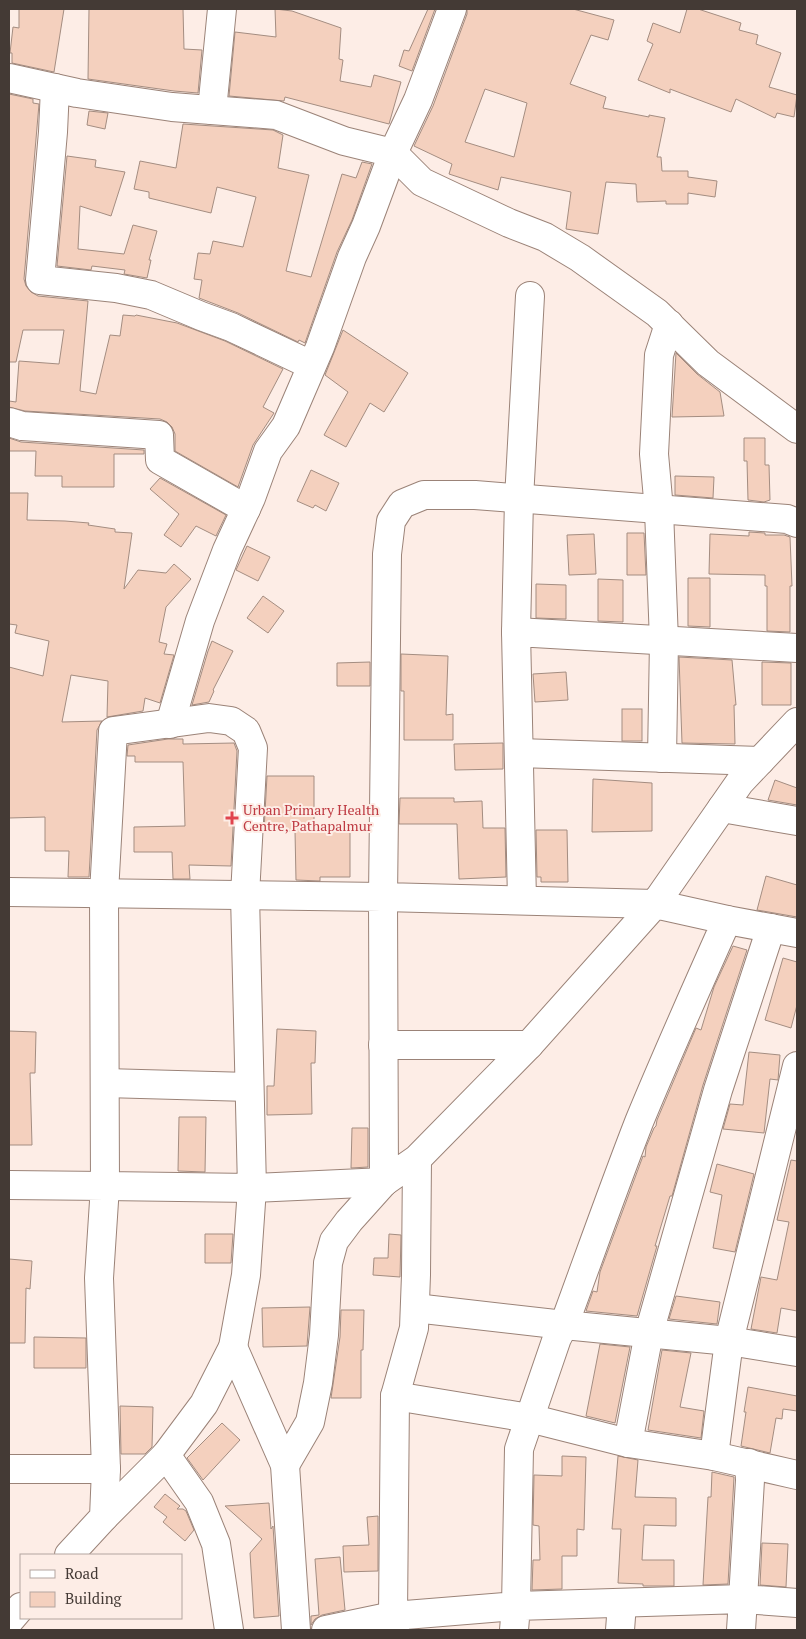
<svg xmlns="http://www.w3.org/2000/svg" width="806" height="1639" font-family="'PT Serif',serif">
	<rect width="100%" height="100%" fill="#fdede6"/>
	<g fill="#f4d0be" stroke="#a48d81" fill-rule="evenodd">
		<polygon points="19,9 64,9 54,72 12,63 12,53 10,53 13,27 19,28"/>
		<polygon points="89,9 183,9 184,49 202,50 198,93 174,91 88,79"/>
		<polygon points="275,9 292,11 341,28 339,59 343,60 340,81 371,87 374,75 401,82 389,124 285,97 284,101 229,96 235,32 276,37"/>
		<polygon points="428,9 435,9 412,71 399,66 404,50 409,51"/>
		<path d="M467,9H573L614,20L608,40L591,35L570,84L606,97L603,108L649,117V115L665,118L657,157H661L662,171H688V177L717,181L715,197L688,193V204H666V201L637,202L636,184L606,182L598,234L566,229L571,192L501,177L498,190L449,174L452,164L414,146L433,106L467,14ZM485,89L527,103L514,157L465,142Z"/>
		<polygon points="687,9 698,9 741,23 739,30 758,35 756,44 781,53 769,87 797,95 794,117 777,113 775,118 736,99 731,112 670,89 670,93 638,80 653,44 647,41 653,23 680,33"/>
		<polygon points="9,94 33,99 33,103 39,104 24,279 26,286 31,292 38,296 88,301 80,391 96,394 110,335 120,336 123,315 135,316 136,315 177,323 225,341 283,369 263,407 274,413 253,445 238,487 175,451 175,434 172,427 167,422 160,419 25,411 9,407 9,401 16,402 19,361 59,364 64,330 23,330 16,362 9,362"/>
		<polygon points="89,111 108,113 105,129 87,125"/>
		<polygon points="183,124 273,130 283,135 278,168 309,175 286,271 311,277 342,174 356,178 362,162 372,164 352,220 337,252 305,343 299,340 298,342 238,313 199,298 202,280 194,279 198,253 210,254 213,241 243,247 256,197 217,187 211,213 149,198 149,192 134,189 140,161 176,168"/>
		<polygon points="67,156 96,160 95,167 125,172 111,216 80,206 78,249 124,254 133,225 157,231 149,260 151,260 147,278 124,274 125,270 92,266 91,270 57,266"/>
		<polygon points="343,330 408,373 384,412 370,403 346,447 324,435 348,392 325,375"/>
		<polygon points="676,353 697,374 720,392 724,416 672,417"/>
		<polygon points="9,438 21,442 144,450 144,454 114,454 114,487 62,487 62,476 35,476 36,451 9,451"/>
		<polygon points="744,438 765,438 765,465 769,465 770,500 764,502 748,500 747,461 744,461"/>
		<polygon points="311,470 339,483 326,511 315,505 313,508 297,501"/>
		<polygon points="675,476 714,477 713,498 675,495"/>
		<polygon points="160,478 226,515 216,536 196,526 181,547 164,535 179,514 150,489"/>
		<polygon points="9,493 28,493 27,520 65,521 89,523 88,525 115,529 115,532 132,533 124,589 138,570 166,573 174,564 191,579 166,607 159,642 167,644 164,654 174,655 160,703 145,698 143,711 107,717 108,681 71,675 62,722 102,721 97,730 89,877 68,877 69,851 45,851 45,817 9,818 9,667 43,676 49,641 15,633 17,625 9,624"/>
		<polygon points="749,532 765,533 765,535 784,535 790,537 792,586 790,586 790,632 767,631 767,586 765,586 765,575 709,574 710,534 749,536"/>
		<polygon points="627,533 644,533 646,575 627,575"/>
		<polygon points="594,534 596,574 569,575 567,535"/>
		<polygon points="247,546 270,557 258,581 236,570"/>
		<polygon points="688,578 710,578 710,627 688,626"/>
		<polygon points="598,579 623,580 623,622 598,621"/>
		<polygon points="536,584 566,585 566,619 536,618"/>
		<polygon points="263,596 284,611 268,633 247,618"/>
		<polygon points="212,641 233,651 213,690 214,691 209,702 192,705 208,651"/>
		<polygon points="401,654 448,656 446,715 453,714 453,740 404,740 404,691 401,691"/>
		<polygon points="679,657 732,660 736,705 734,705 735,744 682,743"/>
		<polygon points="370,662 370,686 337,686 337,663"/>
		<polygon points="762,662 791,663 791,705 762,705"/>
		<polygon points="566,672 568,700 535,702 533,674"/>
		<rect x="622" y="709" width="20" height="32"/>
		<polygon points="168,739 183,739 183,744 234,743 237,751 231,866 189,865 190,879 173,879 172,852 134,852 134,827 185,826 183,762 135,762 135,756 127,756 128,745"/>
		<polygon points="503,743 503,769 455,770 454,744"/>
		<polygon points="267,776 314,776 314,826 350,826 350,877 320,877 320,881 296,880 295,831 264,831"/>
		<polygon points="593,779 652,783 652,831 592,832"/>
		<polygon points="775,780 797,788 797,805 768,800"/>
		<polygon points="400,798 454,798 454,802 482,801 483,828 505,828 506,877 459,879 457,824 399,824"/>
		<polygon points="536,830 567,830 568,882 541,882 541,877 537,877"/>
		<polygon points="766,876 797,885 797,917 757,910"/>
		<polygon points="733,946 747,950 703,1085 672,1196 670,1196 655,1246 657,1246 637,1316 586,1311 593,1291 597,1292 600,1272 643,1156 645,1157 646,1147 654,1128 656,1126 657,1120 696,1028 701,1030 714,987"/>
		<polygon points="783,958 797,962 797,1005 791,1028 765,1020"/>
		<polygon points="277,1029 316,1031 315,1063 311,1063 312,1114 267,1115 267,1086 274,1086"/>
		<polygon points="9,1031 36,1032 35,1073 30,1073 32,1145 9,1145"/>
		<polygon points="749,1052 780,1055 778,1080 770,1079 764,1133 723,1129 730,1104 743,1105"/>
		<polygon points="179,1117 206,1117 205,1172 178,1171"/>
		<polygon points="352,1128 368,1128 368,1167 351,1168"/>
		<polygon points="791,1160 797,1161 797,1311 781,1308 777,1333 751,1329 761,1277 777,1280 789,1222 777,1220"/>
		<polygon points="717,1164 754,1174 735,1252 713,1248 722,1195 710,1192"/>
		<polygon points="205,1234 233,1234 231,1263 205,1263"/>
		<polygon points="389,1234 401,1235 400,1277 373,1275 374,1258 388,1258"/>
		<polygon points="9,1259 32,1261 30,1289 26,1288 25,1343 9,1343"/>
		<polygon points="676,1296 720,1302 717,1324 669,1319"/>
		<polygon points="310,1307 307,1346 263,1347 262,1308"/>
		<polygon points="341,1310 364,1310 363,1350 361,1350 361,1398 331,1398 340,1337"/>
		<polygon points="34,1337 86,1338 86,1368 34,1368"/>
		<polygon points="600,1344 630,1347 615,1423 586,1416"/>
		<polygon points="662,1350 691,1353 680,1407 704,1411 701,1438 648,1430"/>
		<polygon points="748,1387 797,1396 797,1411 783,1409 782,1419 776,1418 770,1453 741,1446 746,1412 744,1412"/>
		<polygon points="120,1406 153,1407 152,1447 145,1454 121,1454"/>
		<polygon points="222,1423 240,1440 203,1480 187,1458"/>
		<polygon points="562,1456 586,1457 584,1530 577,1529 577,1556 562,1556 562,1589 532,1590 533,1560 540,1560 539,1526 533,1525 534,1475 562,1476"/>
		<polygon points="618,1456 638,1460 635,1497 676,1498 676,1526 644,1525 642,1560 674,1560 674,1586 643,1586 643,1584 618,1583 621,1529 612,1529"/>
		<polygon points="712,1472 734,1477 728,1584 703,1585 708,1497 711,1497"/>
		<polygon points="165,1494 180,1506 177,1509 183,1509 186,1511 194,1530 185,1541 163,1522 167,1517 154,1507"/>
		<polygon points="269,1503 271,1529 273,1526 279,1616 254,1618 250,1553 262,1539 225,1506"/>
		<polygon points="378,1516 378,1571 344,1572 343,1546 369,1545 367,1517"/>
		<polygon points="762,1543 788,1544 786,1587 760,1585"/>
		<polygon points="340,1557 345,1610 322,1615 315,1619 311,1625 311,1616 319,1615 315,1559"/>
	</g>
	<g fill="none" stroke-linecap="round" stroke-linejoin="round">
		<g stroke="#9b8378" stroke-width="30">
			<g id="minor">
				<polyline points="9,78 77,93 172,107 276,115 344,141 393,153 422,182 509,223 545,237 580,258 657,313 708,363 797,429"/>
				<polyline points="55,88 53,132 40,280 116,288 151,295 201,316 231,327 311,365"/>
				<polyline points="212,110 222,9"/>
				<polyline points="9,422 22,426 159,435 160,460 246,509"/>
				<polyline points="797,523 787,519 475,495 424,495 402,504 391,521 387,554 383,897 655,904 740,782 797,722"/>
				<polyline points="516,632 519,499 530,296"/>
				<polygon points="209,718 231,721 246,731 253,748 245,895 252,1188 105,1186 104,893 113,731"/>
				<polyline points="170,724 200,621 227,550 251,498 268,451 286,426 320,347 352,257 366,226 393,153 418,100 452,9"/>
				<polyline points="519,753 760,761"/>
				<polyline points="662,758 664,641 659,510 654,454 659,355 669,324"/>
				<polyline points="722,808 797,821"/>
				<path d="M9,892L383,897L384,1182L417,1159L529,1045L655,904L727,920C697,987 667,1054 639,1122C613,1189 589,1257 564,1325L557,1338L519,1449L516,1606L393,1616L395,1396L414,1328L416,1275L417,1159"/>
				<polyline points="522,900 516,632 797,648"/>
				<polyline points="727,920 797,933"/>
				<polyline points="383,1045 529,1045"/>
				<polyline points="105,1083 249,1087"/>
				<polyline points="9,1185 105,1186 99,1278 106,1469"/>
				<polyline points="415,1308 564,1325 729,1341 797,1352"/>
				<polyline points="233,1347 285,1465 296,1630"/>
				<polyline points="395,1396 529,1418 628,1443 714,1456 797,1475"/>
				<polyline points="628,1443 649,1333 718,1090 771,928"/>
				<polyline points="166,1455 199,1502 216,1544 229,1630"/>
				<polyline points="714,1456 729,1341 797,1066"/>
				<polyline points="749,1463 750,1480 743,1599 797,1603"/>
				<polyline points="285,1465 310,1422 318,1383 324,1335 328,1263 334,1241 349,1221 384,1182"/>
				<polyline points="9,1469 106,1469 104,1517 69,1555"/>
				<polyline points="104,1517 166,1455 204,1404 233,1347 246,1275 252,1188 384,1182"/>
				<polyline points="9,1621 21,1607"/>
				<polyline points="326,1630 393,1616 395,1630"/>
				<polyline points="514,1630 516,1606 743,1599 741,1630"/>
				<polyline points="620,1630 622,1604"/>
			</g>
		</g>
		<use href="#minor" stroke="#fff" stroke-width="28"/>
	</g>
	<path fill="#e0444e" stroke="#fdede6" stroke-width="2" d="M229.5 810.5h5v5h5v5h-5v5h-5v-5h-5v-5h5z"/>
	<g text-anchor="middle" stroke-width="4" stroke-linejoin="round" paint-order="stroke">
		<g font-size="14" fill="#be3a42" stroke="#fdede6" text-anchor="start">
			<text x="243" y="815">Urban Primary Health<tspan x="243" dy="16">Centre, Pathapalmur</tspan></text>
		</g>
	</g>
	<rect width="806" height="1639" fill="none" stroke="#443a35" stroke-width="20"/>
	<rect x="20" y="1554" width="162" height="65" fill="#fdede6" stroke="#b3a59f"/>
	<rect x="30" y="1570" width="25" height="8" fill="#ffffff" stroke="#b3a59f"/>
	<text x="65" y="1579" font-size="15" fill="#443a35">Road</text>
	<rect x="30" y="1592" width="25" height="15" fill="#f4d0be" stroke="#b3a59f"/>
	<text x="65" y="1604" font-size="15" fill="#443a35">Building</text>
</svg>
